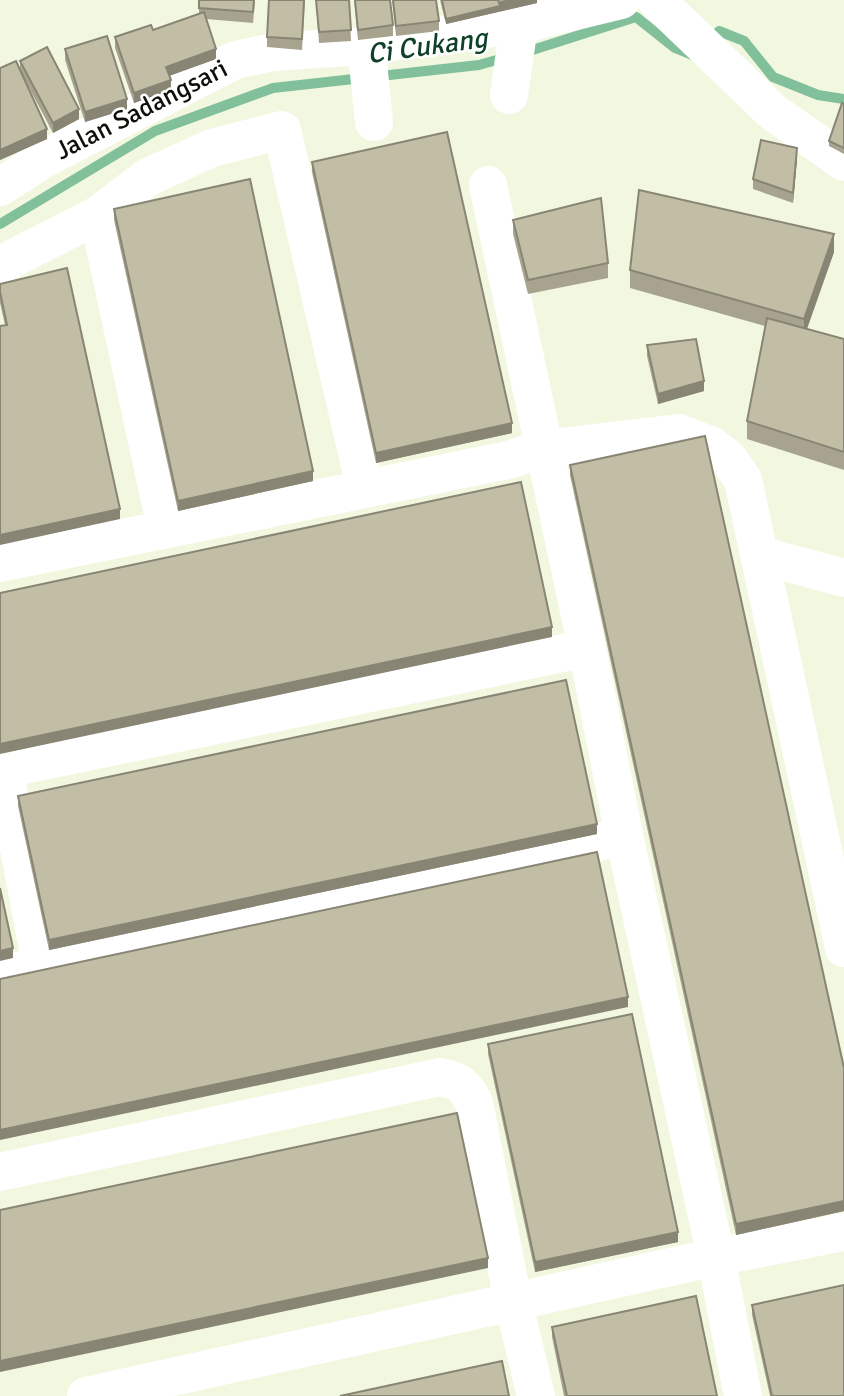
<svg xmlns="http://www.w3.org/2000/svg" width="844" height="1396" font-family="Signika,sans-serif">
	<rect width="100%" height="100%" fill="#f2f8e0"/>
	<g fill="none" stroke-linecap="round" stroke-linejoin="round">
		<g stroke="#81c09b" stroke-width="10">
			<polyline points="709,42 719,31 744,41 773,77 818,95 844,99"/>
			<polyline points="523,53 636,17 675,48 692,55"/>
			<polyline points="0,224 155,131 273,88 479,65 507,57"/>
		</g>
		<g stroke="#fff" stroke-width="38">
			<polyline points="362,46 368,63 374,122"/>
			<polyline points="509,95 517,39 522,24"/>
			<polyline points="488,185 587,648 624,835 716,1257 743,1396"/>
			<polyline points="98,215 166,528"/>
			<polyline points="0,265 98,215 148,177 212,148 282,130 365,487"/>
			<polyline points="759,555 844,578"/>
			<polyline points="0,563 508,460 543,449 679,433 712,446 728,458 743,480 844,948"/>
			<polyline points="4,769 41,965"/>
			<polyline points="0,770 587,648"/>
			<polyline points="0,975 588,845 624,835"/>
			<path d="M0,1172L440,1077C458,1080 466,1086 474,1103L513,1301L536,1396"/>
			<polyline points="86,1396 716,1257 844,1232"/>
		</g>
		<g stroke="#fff" stroke-width="38">
			<polyline points="656,0 773,112 844,162"/>
			<polyline points="0,187 42,160 235,60 273,52 362,46 522,24 621,0"/>
		</g>
	</g>
	<g fill="#a7a38f">
		<polygon points="199,0 255,0 253,23 206,19 216,59 169,76 171,90 134,103 115,48 115,37 153,30 199,14"/>
		<polygon points="305,0 302,50 267,47 267,37"/>
		<polygon points="316,0 349,0 351,41 319,43"/>
		<polygon points="354,0 390,0 393,25 393,36 358,40"/>
		<polygon points="392,0 436,0 439,21 439,31 396,36"/>
		<polygon points="440,0 537,0 537,3 446,24"/>
		<polygon points="65,49 127,109 85,122 65,60"/>
		<polygon points="20,61 79,119 53,133 25,80 47,139 0,160 0,68 20,70"/>
		<polygon points="844,104 844,154 829,146 829,141"/>
		<polygon points="797,159 793,203 753,189 753,179"/>
		<polygon points="312,162 512,433 376,463 312,172"/>
		<polygon points="114,209 313,481 178,511 114,220"/>
		<polygon points="513,220 608,263 608,278 528,294 513,234"/>
		<polygon points="834,252 807,329 844,339 844,470 747,439 747,421 765,326 630,288 630,270"/>
		<polygon points="0,284 120,519 5,325 0,303"/>
		<polygon points="647,345 704,391 658,404 647,356"/>
		<polygon points="570,465 844,1068 844,1211 736,1235 570,475"/>
		<polygon points="18,796 597,834 49,950 18,806"/>
		<polygon points="488,1044 678,1242 535,1272 488,1054"/>
		<polygon points="752,1305 844,1396 770,1396 752,1315"/>
		<polygon points="552,1327 717,1396 564,1396 552,1337"/>
	</g>
	<g fill="#888574">
		<polygon points="506,0 537,0 537,3 446,24 446,19 500,6 500,2"/>
		<polygon points="216,49 216,59 166,77 166,67"/>
		<polygon points="171,80 171,90 134,103 134,93"/>
		<polygon points="127,99 127,109 85,122 85,112"/>
		<polygon points="79,109 79,119 53,133 53,123"/>
		<polygon points="47,129 47,139 0,160 0,150"/>
		<polygon points="797,148 797,159 793,203 793,193"/>
		<polygon points="834,234 834,252 804,337 804,319"/>
		<polygon points="704,381 704,391 658,404 658,394"/>
		<polygon points="512,423 512,433 376,463 376,453"/>
		<polygon points="313,471 313,481 178,511 178,501"/>
		<polygon points="120,509 120,519 0,545 0,535"/>
		<polygon points="552,627 552,637 0,754 0,744"/>
		<polygon points="597,824 597,834 49,950 49,940"/>
		<polygon points="13,948 13,958 0,961 0,951"/>
		<polygon points="628,997 628,1007 0,1140 0,1130"/>
		<polygon points="844,1201 844,1211 736,1235 736,1224"/>
		<polygon points="678,1232 678,1242 535,1272 535,1262"/>
		<polygon points="488,1258 488,1268 0,1372 0,1361"/>
	</g>
	<g fill="#c2bea6" stroke="#888574" stroke-width="2">
		<polygon points="199,0 254,0 253,12 199,8"/>
		<polygon points="269,0 304,0 302,39 267,37"/>
		<polygon points="316,0 349,0 351,30 319,32"/>
		<polygon points="355,0 390,0 393,25 358,30"/>
		<polygon points="393,0 436,0 439,21 396,26"/>
		<polygon points="442,0 498,0 500,6 446,19"/>
		<polygon points="204,12 216,49 166,67 171,80 134,93 115,37 151,25 153,30"/>
		<polygon points="107,36 127,99 85,112 65,49"/>
		<polygon points="47,47 79,109 53,123 20,61"/>
		<polygon points="16,61 47,129 0,150 0,68"/>
		<polygon points="842,103 844,104 844,148 829,141"/>
		<polygon points="447,132 512,423 376,453 312,162"/>
		<polygon points="761,140 797,148 793,193 753,179"/>
		<polygon points="250,179 313,471 178,501 114,209"/>
		<polygon points="639,190 834,234 804,319 630,270"/>
		<polygon points="601,198 608,263 528,280 513,220"/>
		<polygon points="67,268 120,509 0,535 0,326 7,325 0,292 0,284"/>
		<polygon points="767,318 844,339 844,452 747,421"/>
		<polygon points="696,339 704,381 658,394 647,345"/>
		<polygon points="705,436 844,1068 844,1201 736,1224 570,465"/>
		<polygon points="521,482 552,627 0,744 0,593"/>
		<polygon points="566,680 597,824 49,940 18,796"/>
		<polygon points="597,852 628,997 0,1130 0,979"/>
		<polygon points="0,888 13,948 0,951"/>
		<polygon points="632,1014 678,1232 535,1262 488,1044"/>
		<polygon points="457,1113 488,1258 0,1361 0,1210"/>
		<polygon points="844,1285 844,1396 772,1396 752,1305"/>
		<polygon points="696,1296 717,1396 567,1396 552,1327"/>
		<polygon points="502,1361 509,1396 340,1396"/>
	</g>
	<g text-anchor="middle" stroke-width="5" stroke-linejoin="round" paint-order="stroke">
		<g font-size="26" fill="#0e1008" stroke="#fff">
			<text transform="translate(141 109) rotate(-27)" y="9">Jalan Sadangsari</text>
		</g>
		<g font-size="28" font-style="italic" fill="#0e4128" stroke="#fff">
			<text transform="translate(427 45) rotate(-8)" y="10">Ci Cukang</text>
		</g>
	</g>
</svg>
